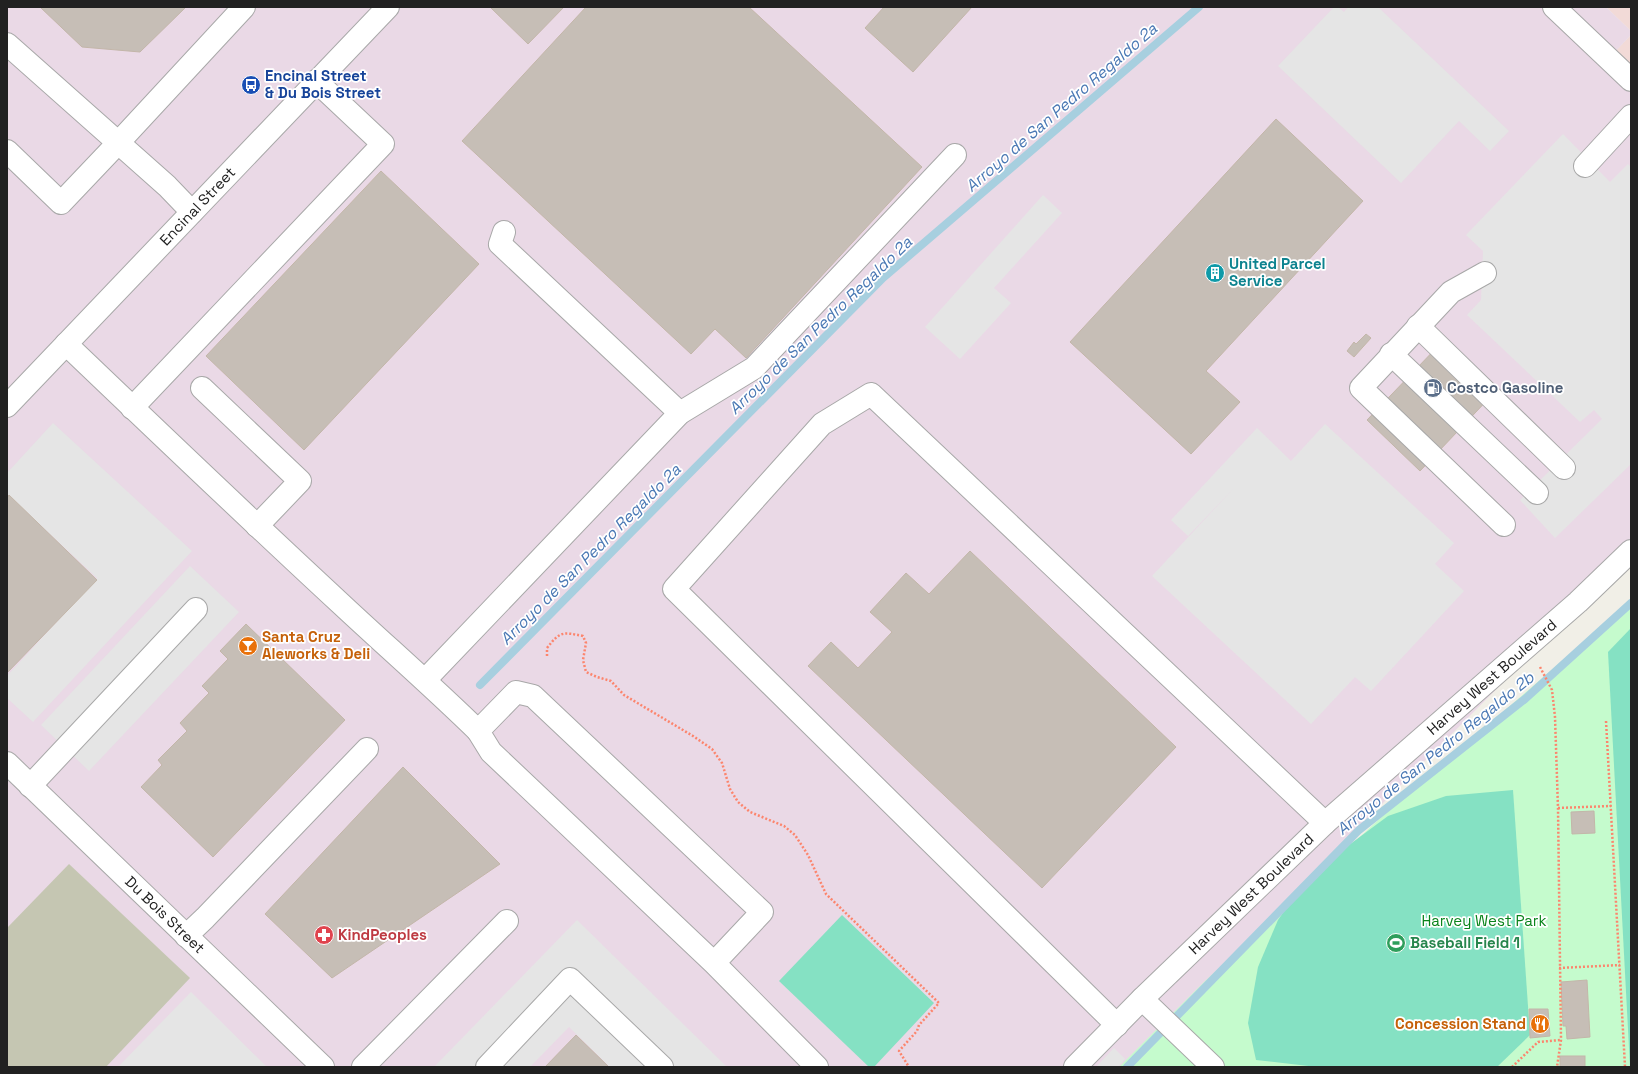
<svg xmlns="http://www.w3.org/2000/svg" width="1638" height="1074" font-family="'Space Grotesk',sans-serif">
	<rect width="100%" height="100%" fill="#f1efe7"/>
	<g fill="#f2dad7">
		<polygon points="1606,7 1631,7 1631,31"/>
		<polygon points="1631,35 1631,81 1608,59"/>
	</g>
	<polygon fill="#ead9e6" points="7,7 1606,7 1631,31 1631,35 1608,59 1631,81 1631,554 1120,1067 7,1067"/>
	<polygon fill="#c5c6b2" points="69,864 190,978 106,1067 7,1067 7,928"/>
	<polygon fill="#c5fbcd" points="1631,601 1631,1067 1119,1067 1204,982 1376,822"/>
	<g fill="#85e1c3">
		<polygon points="1631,628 1631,1067 1630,1067 1608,652"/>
		<polygon points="1513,790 1530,1035 1497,1067 1317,1067 1256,1060 1248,1023 1258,967 1278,920 1301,887 1330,859 1388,816 1446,796"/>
		<polygon points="842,915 934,1003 874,1067 869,1067 779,981"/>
	</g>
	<g fill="#e5e5e5">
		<polygon points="1334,7 1338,7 1344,12 1348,7 1378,7 1509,131 1490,151 1459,121 1401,183 1278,66"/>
		<polygon points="1563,134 1610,182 1628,164 1631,167 1631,464 1555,538 1520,500 1602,419 1594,410 1580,422 1467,315 1481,300 1483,251 1466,235"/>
		<polygon points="1043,195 1062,213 994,288 1011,303 960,359 925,327"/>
		<polygon points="53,423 192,551 33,722 7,698 7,676 97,578 7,494 7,473"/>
		<polygon points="1325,424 1454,543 1435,564 1464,591 1371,691 1355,677 1311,724 1152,576 1235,487 1188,536 1171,520 1257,428 1291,461"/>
		<polygon points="190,566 239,612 89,771 41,725"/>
		<polygon points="577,920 727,1067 610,1067 569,1027 530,1067 434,1067"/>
		<polygon points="191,992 267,1067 118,1067"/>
		<polygon points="1114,1048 1125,1059 1118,1067 1096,1067"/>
	</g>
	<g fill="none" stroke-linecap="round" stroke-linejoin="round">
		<g stroke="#a7cfdf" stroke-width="8">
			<polyline points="480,685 883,278 1199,7"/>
			<polyline points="1127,1067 1359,830 1525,699 1631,603"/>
		</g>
	</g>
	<g fill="#c6beb6" stroke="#c3b6a9">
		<polygon points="40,7 186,7 140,52 82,47"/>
		<polygon points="490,7 564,7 528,44"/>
		<polygon points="586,7 749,7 922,167 746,358 715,329 691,354 462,141"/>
		<polygon points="884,7 972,7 913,72 865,28"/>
		<polygon points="1276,119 1363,201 1206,371 1240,402 1191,454 1070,342"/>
		<polygon points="381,171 479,264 304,450 206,356"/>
		<polygon points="1366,334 1371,338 1354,357 1347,351 1354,342 1356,344"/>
		<polygon points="1442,342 1494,393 1420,471 1367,420"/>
		<polygon points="9,495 97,580 7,673 7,498"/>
		<polygon points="970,551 1176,747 1042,888 808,666 831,642 858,668 892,632 870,612 906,573 929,594"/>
		<polygon points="246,624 345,720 213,857 141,787 162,765 158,760 187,731 180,723 209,693 202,686 228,659 220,651"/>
		<polygon points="403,767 500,864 332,978 265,914"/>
		<polygon points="1594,811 1595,833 1572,834 1571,812"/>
		<polygon points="1587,980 1590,1037 1567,1039 1566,1026 1563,1026 1561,982"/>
		<polygon points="1529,1009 1548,1009 1550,1036 1530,1038"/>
		<polygon points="576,1035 609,1067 545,1067"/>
		<rect x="1560" y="1056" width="25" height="11"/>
	</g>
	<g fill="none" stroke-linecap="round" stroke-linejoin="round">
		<g stroke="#a8a8a8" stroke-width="24">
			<g id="minor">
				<polyline points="1554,7 1631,80"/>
				<polyline points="7,44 167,186 192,212"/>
				<polyline points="7,151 61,203 118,143 244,7"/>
				<polyline points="1585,166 1631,116"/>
				<polyline points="504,232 500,244 680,413"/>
				<polyline points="1485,273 1451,292 1361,388 1504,525"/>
				<polyline points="1418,326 1564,468"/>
				<path d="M66,344C157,431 248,518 340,603C386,646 433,687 478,731"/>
				<polyline points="1391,354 1537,493"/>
				<polyline points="202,388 300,481 257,526"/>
				<path id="s1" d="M7,406L388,7"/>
				<polyline points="132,408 383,144 316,81"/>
				<polyline points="425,680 680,413 754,368 955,155"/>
				<path id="s2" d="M7,763L323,1067"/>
				<polyline points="30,786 196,609"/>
				<polyline points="186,936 205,918 367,749"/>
				<polyline points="714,963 762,912 533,696 516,692 478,731 491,752 714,963 817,1067"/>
				<polyline points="1142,999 1213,1067"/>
				<polyline points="1117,1025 674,589 822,424 871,394 1325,823"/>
				<polyline points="363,1067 507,921"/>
				<polyline points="487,1067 570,979 662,1067"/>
				<path id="s3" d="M1075,1067L1142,999L1325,823L1578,602L1631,551"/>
			</g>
		</g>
		<g stroke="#fc856d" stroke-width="2.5" stroke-dasharray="2 2" stroke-linecap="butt">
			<path d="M547,656V648C560,631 563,632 583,636L586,643L583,660L586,672L597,677L611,681L624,695L693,736L712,749L722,763L730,789L738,802L750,812L784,826L795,835L808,855L826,894L939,1003L919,1025L917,1031L899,1051L909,1067"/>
			<polyline points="1540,667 1552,690 1555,717 1558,808 1561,1040 1557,1067"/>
			<polyline points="1606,721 1625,1067"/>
			<polyline points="1558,808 1611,806"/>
			<polyline points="1559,968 1620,965"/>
			<polyline points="1512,1067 1538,1042 1561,1040"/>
		</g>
		<use href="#minor" stroke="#fff" stroke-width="22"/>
	</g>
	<defs>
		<g id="bus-disc" transform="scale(1)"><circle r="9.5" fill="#1a4fb4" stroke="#fff"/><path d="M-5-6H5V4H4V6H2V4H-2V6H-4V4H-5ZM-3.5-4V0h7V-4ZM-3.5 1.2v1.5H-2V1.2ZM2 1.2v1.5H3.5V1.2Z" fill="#fff"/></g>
		<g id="building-disc" transform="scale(1)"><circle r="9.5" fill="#0f9aa8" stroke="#fff"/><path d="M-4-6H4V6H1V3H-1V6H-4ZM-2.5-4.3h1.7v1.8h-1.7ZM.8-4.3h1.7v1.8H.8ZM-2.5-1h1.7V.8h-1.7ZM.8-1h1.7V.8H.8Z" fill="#fff"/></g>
		<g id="fuel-disc" transform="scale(1)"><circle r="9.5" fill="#5c6f8a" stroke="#fff"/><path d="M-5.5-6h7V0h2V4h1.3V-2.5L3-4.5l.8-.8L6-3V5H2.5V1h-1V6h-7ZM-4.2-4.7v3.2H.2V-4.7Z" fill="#fff"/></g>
		<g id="bar-disc" transform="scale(1)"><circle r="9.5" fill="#e8710a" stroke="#fff"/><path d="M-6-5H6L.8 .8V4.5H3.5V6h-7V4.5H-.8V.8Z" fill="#fff"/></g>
		<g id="pharmacy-disc" transform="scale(1)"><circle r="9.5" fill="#e0444e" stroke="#fff"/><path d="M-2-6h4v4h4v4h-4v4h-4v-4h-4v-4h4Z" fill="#fff"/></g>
		<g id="stadium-disc" transform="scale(1)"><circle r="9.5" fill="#2e9e5b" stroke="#fff"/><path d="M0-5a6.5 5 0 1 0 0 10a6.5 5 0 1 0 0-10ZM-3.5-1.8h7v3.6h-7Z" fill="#fff"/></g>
		<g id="restaurant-disc" transform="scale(1)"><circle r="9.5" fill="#e8710a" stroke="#fff"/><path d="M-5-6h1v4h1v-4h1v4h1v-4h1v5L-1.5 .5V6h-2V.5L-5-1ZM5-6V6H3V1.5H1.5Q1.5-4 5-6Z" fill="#fff"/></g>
	</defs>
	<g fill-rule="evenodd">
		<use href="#bus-disc" x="251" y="85"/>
		<use href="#building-disc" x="1215" y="273"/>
		<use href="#fuel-disc" x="1433" y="388"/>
		<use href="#bar-disc" x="248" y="646"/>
		<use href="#pharmacy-disc" x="324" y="935"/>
		<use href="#stadium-disc" x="1396" y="943"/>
		<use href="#restaurant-disc" x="1540" y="1024"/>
	</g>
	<g text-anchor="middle" stroke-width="3.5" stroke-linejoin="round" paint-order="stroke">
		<g font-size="15" font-weight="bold" fill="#164399" stroke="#fff" text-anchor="start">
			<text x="265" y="81">Encinal Street<tspan x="265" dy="17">&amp; Du Bois Street</tspan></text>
		</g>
		<g font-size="15" fill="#212121" stroke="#fff">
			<text dy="5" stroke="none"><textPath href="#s1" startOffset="276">Encinal Street</textPath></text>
			<text dy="5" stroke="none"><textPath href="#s3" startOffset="571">Harvey West Boulevard</textPath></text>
			<text dy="5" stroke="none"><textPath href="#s3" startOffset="247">Harvey West Boulevard</textPath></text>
			<text dy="5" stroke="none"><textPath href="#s2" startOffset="219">Du Bois Street</textPath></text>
		</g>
		<g font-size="15" font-weight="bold" fill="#0d838f" stroke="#fff" text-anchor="start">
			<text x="1229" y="269">United Parcel<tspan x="1229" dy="17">Service</tspan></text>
		</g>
		<g font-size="15" font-weight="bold" fill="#4e5e75" stroke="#fff" text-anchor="start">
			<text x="1447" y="393">Costco Gasoline</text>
		</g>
		<g font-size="15" font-weight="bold" fill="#c56008" stroke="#fff" text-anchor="start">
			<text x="262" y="642">Santa Cruz<tspan x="262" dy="17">Aleworks &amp; Deli</tspan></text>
			<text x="1526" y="1029" text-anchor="end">Concession Stand</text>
		</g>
		<g font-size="15" fill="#0a841b" stroke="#fff">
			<text x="1484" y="926">Harvey West Park</text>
		</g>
		<g font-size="15" font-weight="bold" fill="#be3a42" stroke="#fff" text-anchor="start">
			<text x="338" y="940">KindPeoples</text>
		</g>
		<g font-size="15" font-weight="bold" fill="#27864d" stroke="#fff" text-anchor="start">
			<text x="1410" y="948">Baseball Field 1</text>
		</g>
		<g font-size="16" font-style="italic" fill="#4a78b4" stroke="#fff">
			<text transform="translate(1061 107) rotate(-41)" y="6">Arroyo de San Pedro Regaldo 2a</text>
			<text transform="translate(820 325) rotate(-44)" y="6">Arroyo de San Pedro Regaldo 2a</text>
			<text transform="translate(590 554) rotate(-45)" y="6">Arroyo de San Pedro Regaldo 2a</text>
			<text transform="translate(1435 753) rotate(-39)" y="6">Arroyo de San Pedro Regaldo 2b</text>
		</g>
	</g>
	<rect width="1638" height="1074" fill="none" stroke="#212121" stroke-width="16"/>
</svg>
